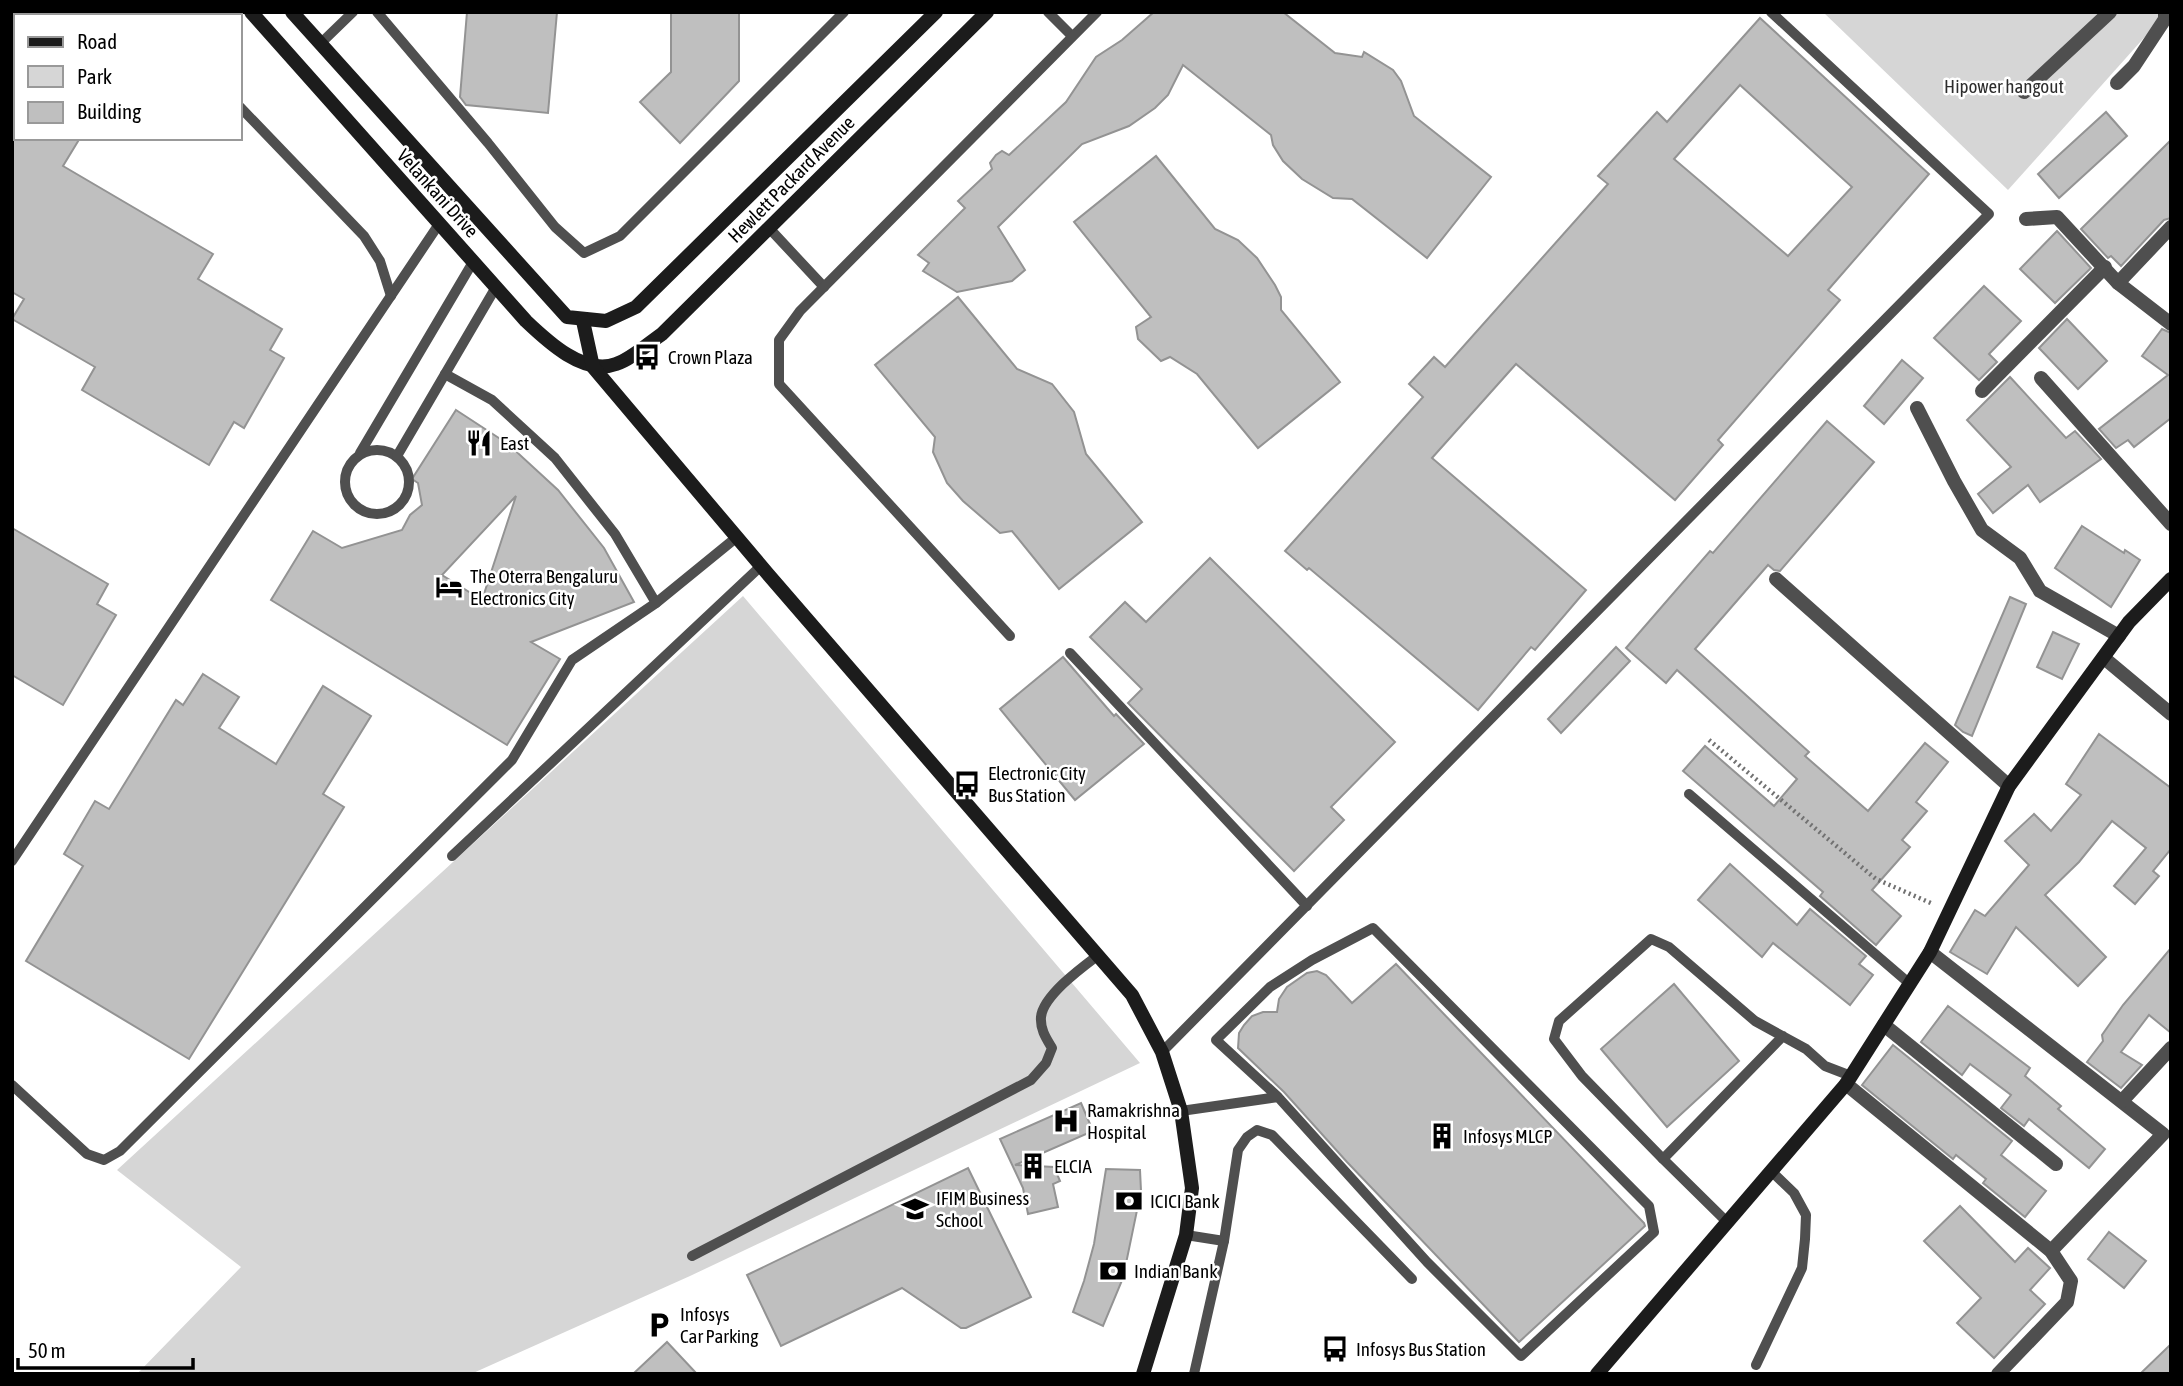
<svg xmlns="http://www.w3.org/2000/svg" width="2183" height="1386" font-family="'Asap Condensed',sans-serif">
	<rect width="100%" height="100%" fill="#fff"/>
	<g fill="#d6d6d6">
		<polygon points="1823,12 2167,12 2008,190"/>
		<polygon points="743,596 1140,1063 690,1276 471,1374 137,1374 241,1267 117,1170"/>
	</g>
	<g fill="#bfbfbf" stroke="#939393" stroke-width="2" fill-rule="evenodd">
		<polygon points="467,12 557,12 548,113 466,105 460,97"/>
		<polygon points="671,12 739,12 739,81 680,143 640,102 671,72"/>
		<polygon points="1154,12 1283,12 1335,53 1362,57 1364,52 1393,70 1401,81 1414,116 1491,177 1427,258 1352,199 1333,198 1302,179 1283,161 1273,145 1271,135 1183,65 1168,95 1155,108 1129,126 1082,144 998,227 1025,270 1012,281 957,292 923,271 929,263 918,255 965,208 958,201 992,169 990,163 996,155 1002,151 1009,155 1066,102 1096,57 1122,40"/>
		<path d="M1760,18L1929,174L1828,290L1840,300L1718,440L1723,445L1675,500L1516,364L1432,458L1586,590L1535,650L1531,647L1478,710L1309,568L1307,570L1285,551L1423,397L1409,384L1434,357L1445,367L1608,184L1598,176L1657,112L1667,122ZM1740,85L1852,187L1788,256L1674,159Z"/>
		<polygon points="2106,112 2127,136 2059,198 2038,174"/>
		<polygon points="12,138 80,138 63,166 213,254 198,279 282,329 270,350 284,358 244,428 234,422 209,465 82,390 95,367 12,319 24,299 12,292"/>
		<polygon points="2171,140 2171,218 2164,220 2121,266 2111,256 2108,258 2081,229"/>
		<polygon points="1156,156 1215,229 1238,240 1257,258 1275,285 1281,297 1281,310 1340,382 1258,448 1197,374 1170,357 1161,361 1138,339 1136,327 1151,317 1074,222"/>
		<polygon points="2057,231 2091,268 2055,303 2020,269"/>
		<polygon points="1984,286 2021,321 1989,354 1997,362 1979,380 1934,338"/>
		<polygon points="958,297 1017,369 1052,384 1074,412 1086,454 1142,522 1059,589 1012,531 1000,533 963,501 947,483 933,452 935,437 875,365"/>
		<polygon points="2067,319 2107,361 2078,389 2039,348"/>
		<polygon points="2162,329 2171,333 2171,418 2134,447 2128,440 2116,448 2099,429 2168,375 2142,356"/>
		<polygon points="1902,360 1923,378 1884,424 1864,406"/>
		<polygon points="2010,377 2066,438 2075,431 2101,459 2040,502 2028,485 1993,513 1978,494 2011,467 1967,420"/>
		<path d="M456,410L508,444L558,490L604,548L634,602L531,642L560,659L507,745L271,600L313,531L342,548L402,530L410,515L422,505L418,483L412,479ZM516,496L482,600L442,575Z"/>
		<polygon points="1827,421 1874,462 1780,571 1774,570 1768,565 1695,649 1809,752 1805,756 1868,811 1925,743 1948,762 1916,802 1927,811 1902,840 1910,847 1872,890 1901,916 1876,945 1820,896 1823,892 1683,771 1705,746 1774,806 1797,779 1677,670 1666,683 1626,648 1710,551 1713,553"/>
		<polygon points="2082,526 2124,553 2125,550 2140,560 2111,607 2055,568"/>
		<polygon points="12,528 108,584 97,604 116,615 63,705 12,675"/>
		<polygon points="1210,558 1395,742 1331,807 1344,820 1294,871 1128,703 1142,689 1090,637 1125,602 1146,622"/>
		<polygon points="2010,597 2026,604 1972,736 1963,732 1955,725"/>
		<polygon points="2053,632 2079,644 2062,679 2037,667"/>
		<polygon points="1616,647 1630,661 1561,733 1548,719"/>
		<polygon points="1063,657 1114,716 1116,714 1144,744 1075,800 1000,709"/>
		<polygon points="203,674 239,697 219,728 276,764 323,686 371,716 323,794 344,807 189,1059 26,961 83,866 64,854 95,801 109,809 176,700 183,705"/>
		<polygon points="2099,734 2171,788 2171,849 2153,871 2159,876 2135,904 2114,886 2146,848 2112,821 2079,862 2045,895 2106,957 2078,986 2016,927 1987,974 1950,952 1975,910 1985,916 2029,865 2005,841 2034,814 2051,831 2081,795 2066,784"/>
		<polygon points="1730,864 1797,925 1810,909 1866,956 1859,964 1873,975 1850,1005 1773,943 1762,957 1698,900"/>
		<polygon points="2171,948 2171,1033 2149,1015 2121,1052 2142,1065 2121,1088 2087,1062 2103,1041 2102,1035 2123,1005"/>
		<polygon points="1396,964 1644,1223 1645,1226 1519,1342 1347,1162 1284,1092 1238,1048 1239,1033 1244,1025 1252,1016 1263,1012 1277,1012 1279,999 1287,987 1307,973 1317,971 1326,975 1352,1003"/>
		<polygon points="1674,984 1739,1061 1667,1127 1601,1049"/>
		<polygon points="1948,1006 2030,1068 2025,1076 2061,1106 2058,1109 2105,1149 2089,1168 2029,1119 2024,1126 2001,1108 2011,1095 1970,1064 1962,1075 1921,1042"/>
		<polygon points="1893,1045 2012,1141 2001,1155 2046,1191 2025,1217 1983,1183 1986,1179 1956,1155 1953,1159 1862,1085"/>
		<polygon points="1081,1103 1093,1131 1015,1165 1054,1167 1060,1181 1053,1184 1058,1207 1028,1214 1023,1188 1000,1139"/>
		<polygon points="968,1168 1031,1297 966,1328 961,1328 902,1288 781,1346 747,1275"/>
		<polygon points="1106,1169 1140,1170 1141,1191 1123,1278 1103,1326 1073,1312 1084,1281 1094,1244"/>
		<polygon points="1960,1206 2015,1262 2028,1248 2050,1268 2030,1290 2045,1304 1994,1358 1957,1323 1981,1298 1924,1241"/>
		<polygon points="2109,1232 2146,1261 2124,1288 2088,1259"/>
		<polygon points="667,1342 697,1374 633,1374"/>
		<polygon points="2171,1344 2171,1374 2140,1374"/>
	</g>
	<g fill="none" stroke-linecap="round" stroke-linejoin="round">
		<polyline stroke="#717171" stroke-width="4.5" stroke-dasharray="2 3.5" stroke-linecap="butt" points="1709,740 1876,879 1933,904"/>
		<g stroke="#4f4f4f" stroke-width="10">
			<polyline points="127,12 132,16"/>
			<polyline points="377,12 488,143 555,227 584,253 620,236 844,12"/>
			<polyline points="1048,12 1072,36"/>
			<polyline points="205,16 208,12"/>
			<polyline points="320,44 353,12"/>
			<polyline points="240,107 364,236 380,261 391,296"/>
			<polyline points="769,228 824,287"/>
			<polyline points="445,374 492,400 555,458 615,534 656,603"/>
			<circle cx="377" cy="482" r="32"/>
			<polyline points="360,453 473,262"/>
			<polyline points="397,456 496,287"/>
			<polyline points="1010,636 779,384 779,340 800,311 1097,12"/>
			<polyline points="1070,653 1307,906"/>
			<polyline points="1689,794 1910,984"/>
			<polyline points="452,856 761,566"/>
			<polyline points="12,861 439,224"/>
			<polyline points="1783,1036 1663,1159 1582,1076 1554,1039 1559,1021 1651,939 1669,947 1755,1021 1806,1049 1825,1066 1851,1076"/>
			<polyline points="1162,1052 1989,214 1771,12"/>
			<polyline points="12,1085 87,1154 104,1160 120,1151 512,760 572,660 656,603 737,537"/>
			<polyline points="1181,1111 1278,1097 1427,1262 1521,1356 1654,1232 1649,1206 1373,928 1312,960 1270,987 1216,1040 1278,1097"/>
			<polyline points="1663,1159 1727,1222"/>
			<polyline points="1186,1235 1224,1241 1238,1150 1247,1137 1257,1130 1272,1135 1412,1279"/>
			<path d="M692,1256L1031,1080L1046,1063L1052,1048C1046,1038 1040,1029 1041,1017C1043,996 1081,968 1097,956"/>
			<polyline points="1756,1365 1802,1268 1805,1239 1806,1215 1794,1193 1771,1171"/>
			<polyline points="1194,1374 1224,1241"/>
		</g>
		<g stroke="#4f4f4f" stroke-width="14">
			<polyline points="2117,83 2134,66 2165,19 2165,12"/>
			<polyline points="2024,92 2110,12"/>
			<polyline points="2026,219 2057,217 2118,283 2171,324"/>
			<polyline points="2118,283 2171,227"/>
			<polyline points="2041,378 2171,524"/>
			<polyline points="1982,391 2105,267"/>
			<polyline points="1917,408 1954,481 1982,530 2020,558 2040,591 2119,636"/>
			<polyline points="1776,579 2009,786"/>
			<polyline points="2104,658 2171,714"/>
			<polyline points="1930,952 2163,1134 2051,1251"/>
			<polyline points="1884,1025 2056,1164"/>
			<polyline points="1846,1084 2051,1251 2071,1281 2067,1302 1998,1374"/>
			<polyline points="2122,1101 2171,1048"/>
		</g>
		<g stroke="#1c1c1c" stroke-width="14">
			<path d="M251,12L526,321C547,341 584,376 616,364C630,360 649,343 662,334L987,12"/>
			<polyline points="292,12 567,317 606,321 636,307 936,12"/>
			<polyline points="583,321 593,367 767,573 1132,995 1162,1052 1181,1111 1192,1188 1186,1235 1143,1374"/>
			<polyline points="1597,1374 1846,1084 1930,952 2009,786 2129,622 2171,579"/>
		</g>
	</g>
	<defs>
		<g id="bus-bare" transform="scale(2.1)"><path d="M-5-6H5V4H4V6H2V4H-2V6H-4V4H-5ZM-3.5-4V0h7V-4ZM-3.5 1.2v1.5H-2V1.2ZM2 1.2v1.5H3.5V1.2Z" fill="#000" stroke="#fff" stroke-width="2.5" paint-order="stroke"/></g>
		<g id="restaurant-bare" transform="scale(2.1)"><path d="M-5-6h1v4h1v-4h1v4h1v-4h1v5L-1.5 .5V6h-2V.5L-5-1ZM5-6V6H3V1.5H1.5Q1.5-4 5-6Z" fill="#000" stroke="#fff" stroke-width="2.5" paint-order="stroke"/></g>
		<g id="hotel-bare" transform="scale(2.1)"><path d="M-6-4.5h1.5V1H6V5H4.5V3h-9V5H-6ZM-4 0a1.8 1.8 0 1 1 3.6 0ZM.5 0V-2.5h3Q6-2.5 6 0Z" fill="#000" stroke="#fff" stroke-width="2.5" paint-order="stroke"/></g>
		<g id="hospital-bare" transform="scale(2.1)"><path d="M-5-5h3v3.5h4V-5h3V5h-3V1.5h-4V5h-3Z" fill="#000" stroke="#fff" stroke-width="2.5" paint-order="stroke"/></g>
		<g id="building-bare" transform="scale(2.1)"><path d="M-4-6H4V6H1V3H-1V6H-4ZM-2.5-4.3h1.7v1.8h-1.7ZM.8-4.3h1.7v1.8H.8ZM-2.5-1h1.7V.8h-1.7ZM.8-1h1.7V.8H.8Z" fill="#000" stroke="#fff" stroke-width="2.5" paint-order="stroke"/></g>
		<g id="bank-bare" transform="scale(2.1)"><path d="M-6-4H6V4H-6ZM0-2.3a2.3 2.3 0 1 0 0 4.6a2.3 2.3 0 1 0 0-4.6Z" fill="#000" stroke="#fff" stroke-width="2.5" paint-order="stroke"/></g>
		<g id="university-bare" transform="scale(2.1)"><path d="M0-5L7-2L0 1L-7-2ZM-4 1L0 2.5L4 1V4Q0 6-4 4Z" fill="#000" stroke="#fff" stroke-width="2.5" paint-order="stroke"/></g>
		<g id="parking-bare" transform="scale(2.1)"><path d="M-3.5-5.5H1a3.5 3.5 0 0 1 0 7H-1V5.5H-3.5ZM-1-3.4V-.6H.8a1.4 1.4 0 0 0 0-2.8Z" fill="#000" stroke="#fff" stroke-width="2.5" paint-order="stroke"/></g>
	</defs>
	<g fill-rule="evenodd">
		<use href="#bus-bare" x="647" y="357"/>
		<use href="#restaurant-bare" x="479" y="443"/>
		<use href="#hotel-bare" x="449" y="587"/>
		<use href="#bus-bare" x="967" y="784"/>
		<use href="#hospital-bare" x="1066" y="1121"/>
		<use href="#building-bare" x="1442" y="1136"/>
		<use href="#building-bare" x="1033" y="1166"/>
		<use href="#bank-bare" x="1129" y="1201"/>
		<use href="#university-bare" x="915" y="1209"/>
		<use href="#bank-bare" x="1113" y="1271"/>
		<use href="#parking-bare" x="659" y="1325"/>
		<use href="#bus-bare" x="1335" y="1349"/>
	</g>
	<g text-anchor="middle" stroke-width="5" stroke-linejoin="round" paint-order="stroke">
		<g font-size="19" fill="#2d2d2d" stroke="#fff">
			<text x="2004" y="93">Hipower hangout</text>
		</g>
		<g font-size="19" fill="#000" stroke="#fff">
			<text transform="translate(791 179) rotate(-45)" y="7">Hewlett Packard Avenue</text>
			<text transform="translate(438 193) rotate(48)" y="7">Velankani Drive</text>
		</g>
		<g font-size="19" fill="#000" stroke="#fff" text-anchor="start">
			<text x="668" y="364">Crown Plaza</text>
			<text x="500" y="450">East</text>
			<text x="470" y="583">The Oterra Bengaluru<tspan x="470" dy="22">Electronics City</tspan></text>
			<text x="988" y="780">Electronic City<tspan x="988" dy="22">Bus Station</tspan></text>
			<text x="1087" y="1117">Ramakrishna<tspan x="1087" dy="22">Hospital</tspan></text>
			<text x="1463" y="1143">Infosys MLCP</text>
			<text x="1054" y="1173">ELCIA</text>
			<text x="936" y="1205">IFIM Business<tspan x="936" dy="22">School</tspan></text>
			<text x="1150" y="1208">ICICI Bank</text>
			<text x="1134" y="1278">Indian Bank</text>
			<text x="680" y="1321">Infosys<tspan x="680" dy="22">Car Parking</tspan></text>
			<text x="1356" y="1356">Infosys Bus Station</text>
		</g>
	</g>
	<rect width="2183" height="1386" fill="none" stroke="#000000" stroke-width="28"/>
	<rect x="14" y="14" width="228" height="126" fill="#ffffff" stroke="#999999" stroke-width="2"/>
	<rect x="28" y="37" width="35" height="10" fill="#1c1c1c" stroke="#999999" stroke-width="2"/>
	<text x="77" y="49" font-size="21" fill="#000000">Road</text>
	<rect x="28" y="66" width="35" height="21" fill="#d6d6d6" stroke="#999999" stroke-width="2"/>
	<text x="77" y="84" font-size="21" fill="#000000">Park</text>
	<rect x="28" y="102" width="35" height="21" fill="#bfbfbf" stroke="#999999" stroke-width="2"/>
	<text x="77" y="119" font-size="21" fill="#000000">Building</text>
	<path d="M18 1358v10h175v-10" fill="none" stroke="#000000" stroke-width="3.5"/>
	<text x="28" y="1358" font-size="21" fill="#000000" stroke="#ffffff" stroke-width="5" paint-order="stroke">50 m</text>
</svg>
